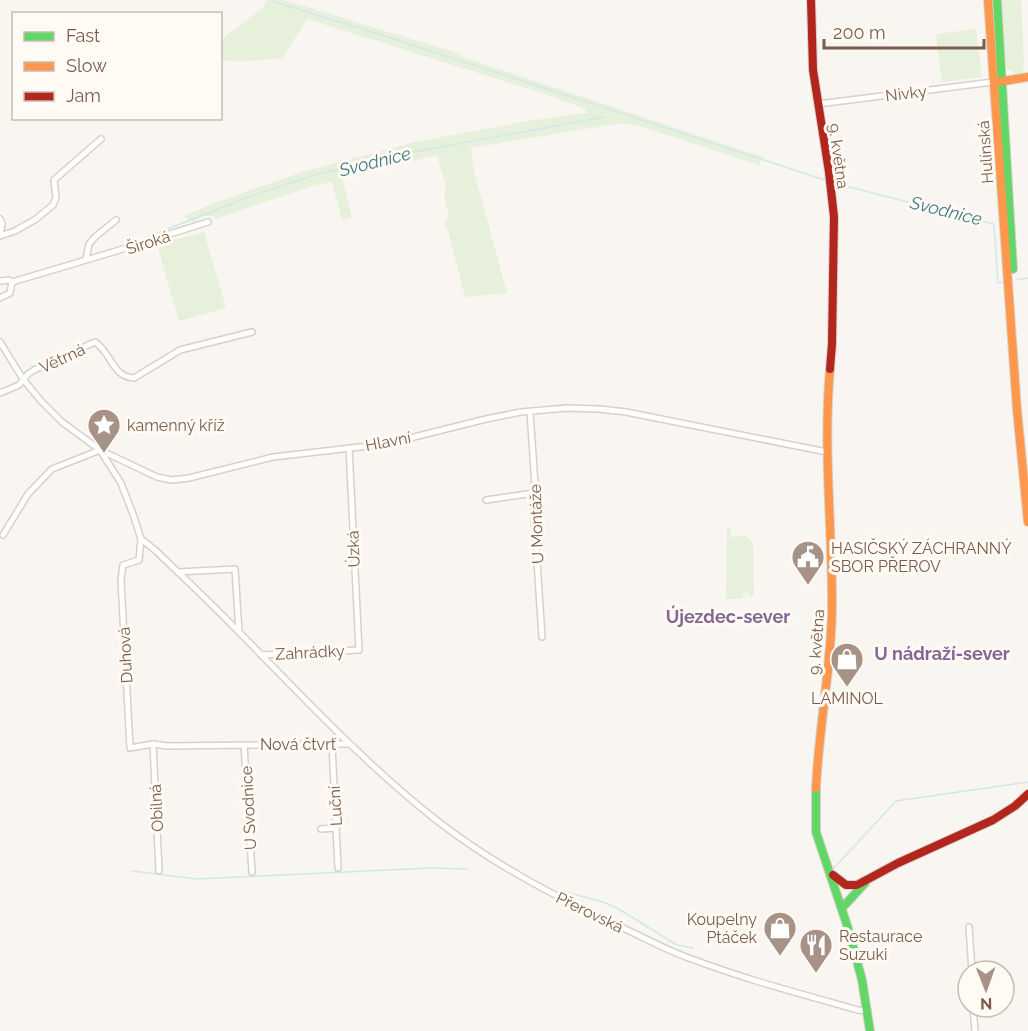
<svg xmlns="http://www.w3.org/2000/svg" width="1028" height="1031" font-family="Raleway,sans-serif">
	<rect width="100%" height="100%" fill="#f9f5f0"/>
	<g fill="#e7f0db">
		<path d="M268,0H284L461,54L460,56L763,157L759,165L642,127L622,123L471,148L473,168L507,293L465,297L448,230C443,225 446,221 449,215L444,196L446,186L437,155L342,178L352,217L342,220L332,182L315,185L215,219L214,216H204L193,223L184,216L214,203L302,172L415,142L528,121L586,113L585,109L548,95L307,19L282,59L240,61L221,60V40L262,8Z"/>
		<polygon points="1001,0 1021,0 1024,61 1023,73 1015,73 1006,68"/>
		<polygon points="976,29 982,77 942,82 936,34"/>
		<polygon points="204,232 226,308 179,321 157,245"/>
		<path d="M727,528H731V538C740,534 748,535 753,544L754,596H749L748,592L743,595L742,599H726Z"/>
	</g>
	<g fill="none" stroke-linecap="round" stroke-linejoin="round">
		<g stroke="#d0e8ea" stroke-width="1.5">
			<polyline points="272,1 388,37 825,180"/>
			<polyline points="834,183 994,224 998,283 1004,282"/>
			<polyline points="155,234 251,196 315,175 386,157 604,117"/>
			<polyline points="1016,280 1028,278"/>
			<polyline points="834,868 896,801 1028,782"/>
			<polyline points="132,871 197,879 431,868 468,869"/>
			<polyline points="566,892 603,902 617,908 677,945 693,948"/>
		</g>
		<g stroke="#d7d1cb" stroke-width="8">
			<g id="street">
				<polyline points="818,104 993,82"/>
				<polyline points="0,219 2,224 0,234"/>
				<polyline points="0,236 15,231 36,219 53,205 56,198 54,180 101,139"/>
				<polyline points="86,259 89,244 96,236 116,220"/>
				<polyline points="0,281 9,280 12,282 113,252 208,222"/>
				<polyline points="0,298 10,293 12,282"/>
				<polyline points="0,342 23,379 41,401 62,422 100,450 157,477 172,480 189,478 273,457 386,444 486,419 521,412 567,408 599,409 626,412 827,452"/>
				<path d="M0,393L19,385L28,374L34,370L95,342C111,352 112,377 134,378L180,350L252,332"/>
				<polyline points="530,412 535,485 533,501 542,637"/>
				<polyline points="486,500 534,493"/>
				<polyline points="3,535 28,494 52,469 100,450 121,483 134,517 141,539 139,560 123,565 121,580 130,748 153,744 167,746 349,744"/>
				<path d="M141,539L155,550C183,577 212,604 239,632C303,697 364,763 435,819C492,864 558,898 623,928C645,938 666,950 689,958C744,979 801,994 858,1010L868,1011"/>
				<polyline points="178,572 235,569 239,632"/>
				<polyline points="261,655 359,650 349,448"/>
				<polyline points="153,744 159,871"/>
				<polyline points="244,745 252,872"/>
				<polyline points="332,745 338,868"/>
				<polyline points="321,829 336,828"/>
				<polyline points="969,927 972,971"/>
				<polyline points="973,1007 975,1031"/>
			</g>
		</g>
		<g stroke="#d9d2cb" stroke-width="10">
			<g id="fast">
				<polyline points="997,0 1013,269"/>
				<polyline points="816,788 816,832 848,928 862,980 870,1031"/>
				<polyline points="842,908 865,883"/>
			</g>
		</g>
		<g stroke="#d9d2cb" stroke-width="10">
			<g id="slow">
				<polyline points="988,0 1017,410 1028,522"/>
				<polyline points="998,82 1028,77"/>
				<path d="M816,788C819,725 832,664 832,602C832,524 823,447 830,369"/>
			</g>
		</g>
		<g stroke="#d9d2cb" stroke-width="10">
			<g id="jam">
				<polyline points="811,0 813,70 829,172 834,217 832,344 830,369"/>
				<polyline points="833,875 846,885 857,885 898,863 993,820 1015,806 1028,794"/>
			</g>
		</g>
		<use href="#street" stroke="#fefefd" stroke-width="5"/>
		<use href="#fast" stroke="#63d668" stroke-width="8"/>
		<use href="#slow" stroke="#ff974d" stroke-width="8"/>
		<use href="#jam" stroke="#b3261e" stroke-width="8"/>
	</g>
	<defs>
		<g id="sight-pin" transform="scale(1.725)"><path d="M0 17L-7.5 6A9.5 9.5 0 1 1 7.5 6Z" fill="#a69286" stroke="#fffaf3"/><path d="M0-6L1.8-2.2L6-1.7L2.9 1.2L3.7 5.4L0 3.3L-3.7 5.4L-2.9 1.2L-6-1.7L-1.8-2.2Z" fill="#fff"/></g>
		<g id="civic-pin" transform="scale(1.725)"><path d="M0 17L-7.5 6A9.5 9.5 0 1 1 7.5 6Z" fill="#a69286" stroke="#fffaf3"/><path d="M-.6-6.5H3V-4.5H.6V-3L4-1V1h2V6H-6V1h2V-1L-.6-3ZM-1.2 2.5V6h2.4V2.5Z" fill="#fff"/></g>
		<g id="shop-pin" transform="scale(1.725)"><path d="M0 17L-7.5 6A9.5 9.5 0 1 1 7.5 6Z" fill="#a69286" stroke="#fffaf3"/><path d="M-5-2.5h2.3a2.7 3.5 0 0 1 5.4 0H5L5.5 6h-11ZM-1.5-2.5h3a1.5 2.3 0 0 0-3 0Z" fill="#fff"/></g>
		<g id="restaurant-pin" transform="scale(1.725)"><path d="M0 17L-7.5 6A9.5 9.5 0 1 1 7.5 6Z" fill="#a69286" stroke="#fffaf3"/><path d="M-5-6h1v4h1v-4h1v4h1v-4h1v5L-1.5 .5V6h-2V.5L-5-1ZM5-6V6H3V1.5H1.5Q1.5-4 5-6Z" fill="#fff"/></g>
	</defs>
	<g fill-rule="evenodd">
		<use href="#sight-pin" x="104" y="425"/>
		<use href="#civic-pin" x="808" y="557"/>
		<use href="#shop-pin" x="847" y="659"/>
		<use href="#shop-pin" x="780" y="928"/>
		<use href="#restaurant-pin" x="816" y="945"/>
	</g>
	<g text-anchor="middle" stroke-width="6" stroke-linejoin="round" paint-order="stroke">
		<g font-size="16" fill="#7a5c4d" stroke="#fffaf3">
			<text transform="translate(906 93) rotate(-7)" y="6">Nivky</text>
			<text transform="translate(985 152) rotate(-94)" y="6">Hulínská</text>
			<text transform="translate(839 156) rotate(82)" y="6">9. května</text>
			<text transform="translate(148 242) rotate(-18)" y="6">Široká</text>
			<text transform="translate(62 358) rotate(-25)" y="6">Větrná</text>
			<text transform="translate(388 441) rotate(-11)" y="6">Hlavní</text>
			<text transform="translate(536 524) rotate(-92)" y="6">U Montáže</text>
			<text transform="translate(353 549) rotate(-92)" y="6">Úzká</text>
			<text transform="translate(816 642) rotate(-86)" y="6">9. května</text>
			<text transform="translate(310 652) rotate(-3)" y="6">Zahrádky</text>
			<text transform="translate(125 655) rotate(-93)" y="6">Duhová</text>
			<text x="298" y="750">Nová čtvrť</text>
			<text transform="translate(335 806) rotate(-93)" y="6">Luční</text>
			<text transform="translate(156 808) rotate(-93)" y="6">Obilná</text>
			<text transform="translate(248 808) rotate(-93)" y="6">U Svodnice</text>
			<text transform="translate(590 912) rotate(26)" y="6">Přerovská</text>
		</g>
		<g font-size="16" fill="#7a5c4d" stroke="#fffaf3" text-anchor="start">
			<text x="127" y="431">kamenný kříž</text>
			<text x="831" y="554">HASIČSKÝ ZÁCHRANNÝ<tspan x="831" dy="18">SBOR PŘEROV</tspan></text>
			<text x="847" y="704" text-anchor="middle">LAMINOL</text>
			<text x="757" y="925" text-anchor="end">Koupelny<tspan x="757" dy="18">Ptáček</tspan></text>
			<text x="839" y="942">Restaurace<tspan x="839" dy="18">Suzuki</tspan></text>
		</g>
		<g font-size="18" font-style="italic" fill="#437c86" stroke="#fffaf3">
			<text transform="translate(375 162) rotate(-14)" y="6">Svodnice</text>
			<text transform="translate(946 211) rotate(14)" y="6">Svodnice</text>
		</g>
		<g font-size="18" font-weight="bold" fill="#846695" stroke="#fffaf3">
			<text x="728" y="623">Újezdec-sever</text>
			<text x="942" y="660">U nádraží-sever</text>
		</g>
	</g>
	<rect x="12" y="12" width="210" height="108" fill="#fffaf3" stroke="#cabbb1" stroke-width="1.5"/>
	<rect x="24" y="32" width="30" height="9" fill="#63d668" stroke="#cabbb1" stroke-width="1.5"/>
	<text x="66" y="42" font-size="18" fill="#7a5c4d">Fast</text>
	<rect x="24" y="62" width="30" height="9" fill="#ff974d" stroke="#cabbb1" stroke-width="1.5"/>
	<text x="66" y="72" font-size="18" fill="#7a5c4d">Slow</text>
	<rect x="24" y="92" width="30" height="9" fill="#b3261e" stroke="#cabbb1" stroke-width="1.5"/>
	<text x="66" y="102" font-size="18" fill="#7a5c4d">Jam</text>
	<g transform="translate(986 989) rotate(179)"><circle r="28" fill="#fffaf3" stroke="#cabbb1" stroke-width="1.5"/>
	<path d="M0-4.5L10 22L0 15L-10 22Z" fill="#a69286"/>
	<text y="-9" font-size="16" font-weight="bold" text-anchor="middle" fill="#7a5c4d">N</text>
	</g>
	<path d="M824 39v9h160v-9" fill="none" stroke="#7a5c4d" stroke-width="3"/>
	<text x="833" y="39" font-size="18" fill="#7a5c4d" stroke="#fffaf3" stroke-width="4.5" paint-order="stroke">200 m</text>
</svg>
